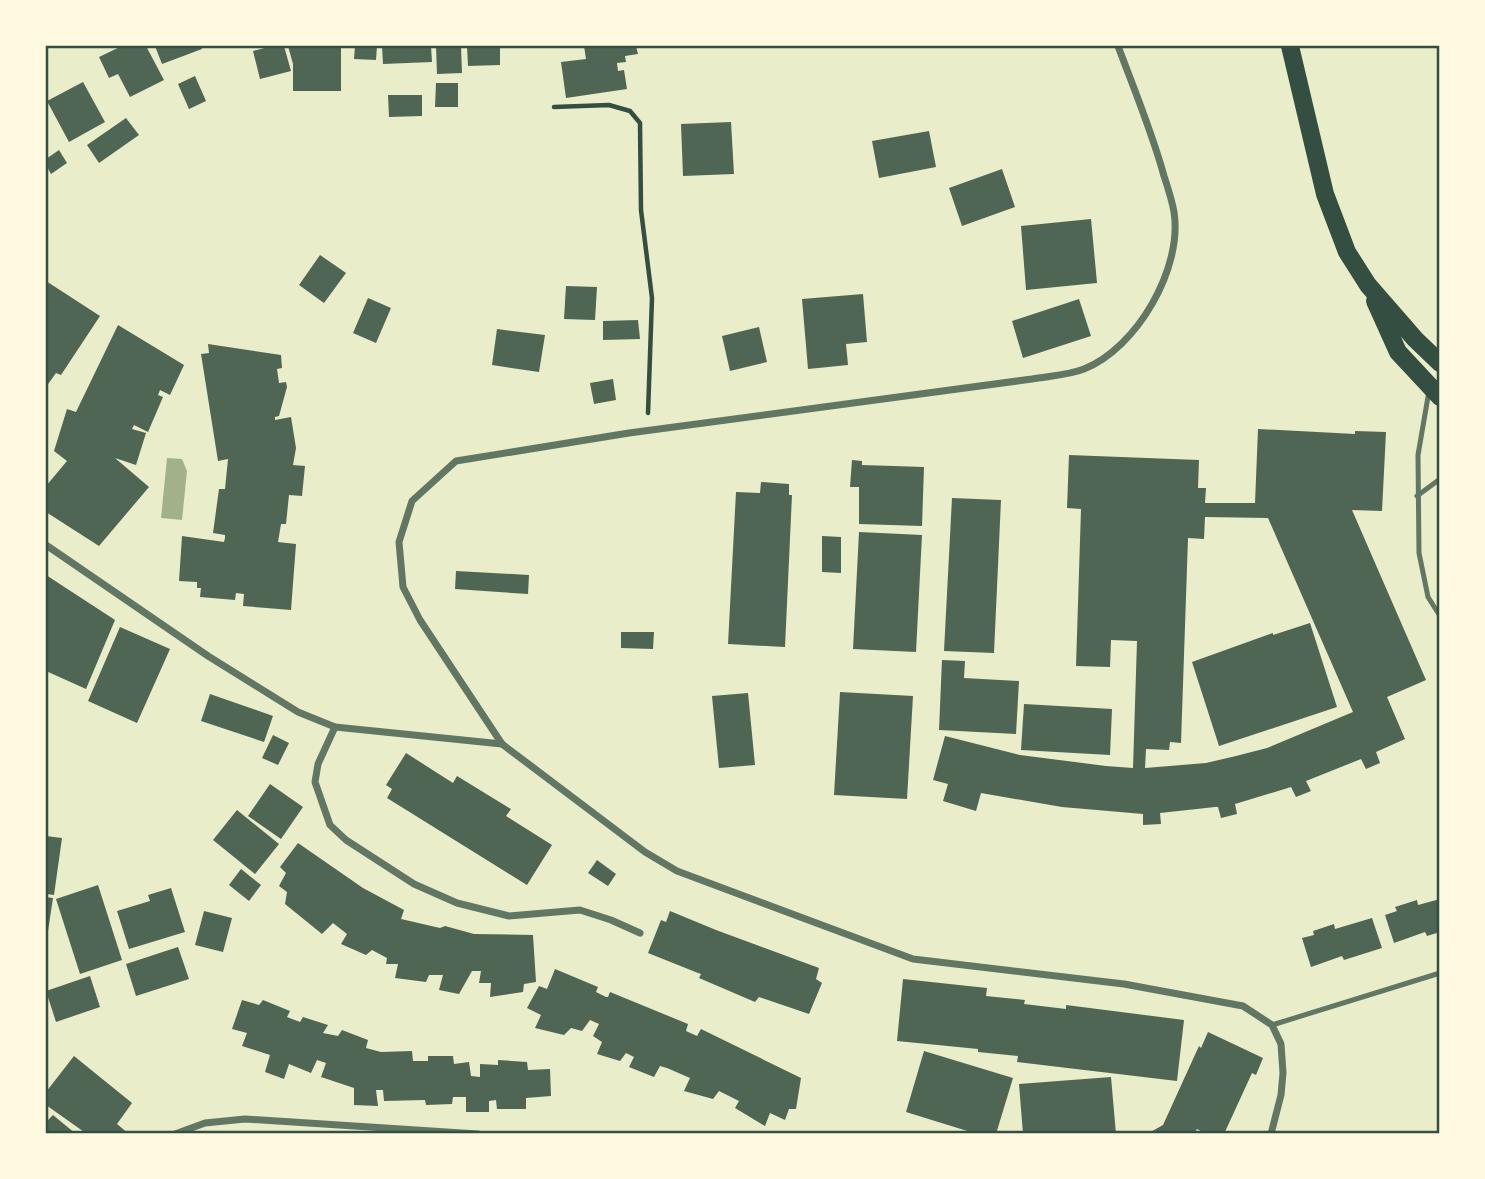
<svg xmlns="http://www.w3.org/2000/svg" width="1485" height="1179" font-family="Rubik,sans-serif">
	<rect width="100%" height="100%" fill="#e9edc9"/>
	<polygon fill="#a3b18a" points="167,458 182,459 187,471 182,520 161,518"/>
	<g fill="#4f6655" fill-rule="evenodd">
		<polygon points="122,46 146,46 164,80 130,97 118,74 109,78 99,57"/>
		<polygon points="155,46 201,46 202,49 162,64"/>
		<polygon points="272,46 284,46 291,71 260,79 253,51"/>
		<polygon points="288,46 341,46 341,91 293,91 293,64"/>
		<polygon points="355,46 377,46 376,60 354,59"/>
		<polygon points="382,46 431,46 432,62 383,64"/>
		<polygon points="436,46 461,46 462,73 437,74"/>
		<polygon points="467,46 500,46 500,65 468,66"/>
		<polygon points="584,46 636,46 638,54 625,56 626,62 617,63 618,71 624,70 627,89 566,98 561,62 586,59"/>
		<polygon points="195,76 206,101 189,109 178,84"/>
		<polygon points="83,82 105,122 69,142 47,101"/>
		<polygon points="436,83 458,83 458,107 435,107"/>
		<polygon points="388,95 422,95 422,116 389,117"/>
		<polygon points="126,118 139,135 99,163 87,145"/>
		<polygon points="731,122 734,174 683,176 681,124"/>
		<polygon points="929,131 936,167 879,178 872,141"/>
		<polygon points="59,150 67,163 51,174 46,165 46,159"/>
		<polygon points="1002,169 1015,207 962,226 949,188"/>
		<polygon points="1091,219 1097,283 1026,290 1021,226"/>
		<polygon points="320,255 346,273 324,303 299,285"/>
		<polygon points="46,281 100,316 61,375 56,373 46,387"/>
		<polygon points="566,286 597,287 595,320 564,319"/>
		<polygon points="863,294 867,342 846,344 848,365 808,369 802,299"/>
		<polygon points="368,298 391,308 376,343 353,333"/>
		<polygon points="1079,299 1091,336 1023,358 1012,321"/>
		<polygon points="638,320 640,339 603,340 603,321"/>
		<polygon points="118,325 184,365 170,395 160,390 158,395 163,397 148,432 134,425 132,429 146,433 136,465 115,458 149,487 99,546 46,512 46,486 67,461 54,451 67,409 76,412"/>
		<polygon points="759,327 767,362 730,371 722,336"/>
		<polygon points="497,329 545,335 539,372 492,365"/>
		<polygon points="208,344 281,355 282,368 277,369 279,383 286,382 287,387 279,416 275,417 275,420 291,417 296,448 293,465 305,466 302,496 289,495 286,524 281,524 278,542 296,544 291,610 243,606 244,594 236,593 235,600 200,597 201,588 197,588 197,582 179,581 182,536 224,542 225,538 225,535 213,533 219,489 225,489 228,459 218,461 201,354 209,353"/>
		<polygon points="613,379 616,400 594,404 590,383"/>
		<path d="M1258,429L1355,434V431L1386,432L1382,511L1352,510L1426,680L1387,697L1405,739L1376,752L1380,763L1366,769L1361,759L1306,781L1311,791L1296,797L1291,787L1235,804L1237,814L1221,818L1218,807H1215L1160,813L1161,824L1143,825V814L1062,807L981,793L976,811L943,801L948,784L933,780L945,736L1020,755L1106,766L1133,768L1137,641L1111,640L1110,667L1076,666L1081,509L1067,508L1069,455L1199,460L1198,488H1206L1205,503H1255ZM1205,517L1268,518L1353,712L1267,748L1236,756L1206,763L1145,768L1146,749L1169,750L1170,742L1181,743L1188,538L1204,539Z"/>
		<polygon points="852,460 862,461 862,465 924,467 922,526 859,524 859,487 850,487"/>
		<polygon points="761,482 789,484 789,495 792,495 785,647 728,644 736,492 760,493"/>
		<polygon points="952,498 1001,500 994,653 944,651"/>
		<polygon points="859,532 922,535 916,652 853,649"/>
		<polygon points="822,536 841,537 841,573 822,572"/>
		<polygon points="456,571 529,575 528,594 455,589"/>
		<polygon points="46,575 115,620 86,689 46,671"/>
		<polygon points="1310,623 1337,707 1219,746 1192,662 1273,633 1273,635"/>
		<polygon points="120,627 170,649 137,723 88,701"/>
		<polygon points="621,632 654,632 653,649 621,648"/>
		<polygon points="942,660 965,661 964,678 1019,681 1016,734 939,730"/>
		<polygon points="840,692 913,696 907,799 834,795"/>
		<polygon points="748,693 755,765 719,768 712,696"/>
		<polygon points="210,694 273,716 264,742 201,721"/>
		<polygon points="1024,704 1112,709 1110,755 1021,750"/>
		<polygon points="273,735 289,743 278,765 262,758"/>
		<polygon points="406,753 453,783 457,776 511,809 506,816 552,845 527,885 387,798 392,789 386,785"/>
		<polygon points="270,784 303,807 281,839 248,816"/>
		<polygon points="237,810 279,844 255,874 213,840"/>
		<polygon points="46,836 62,838 54,895 46,894"/>
		<polygon points="298,843 363,888 404,910 401,919 440,928 445,926 474,934 533,935 536,982 524,984 523,992 490,997 491,983 479,983 481,971 472,971 459,994 439,990 443,975 429,975 426,982 395,978 398,964 386,964 387,958 372,950 366,955 341,944 347,934 333,923 322,934 285,904 287,892 279,886 286,873 280,867"/>
		<polygon points="597,860 616,874 608,886 588,873"/>
		<polygon points="241,869 261,885 249,901 229,885"/>
		<polygon points="98,885 122,960 80,974 56,899"/>
		<polygon points="171,888 185,932 129,949 117,911 150,901 148,895"/>
		<polygon points="46,897 53,898 47,938 46,938"/>
		<polygon points="1440,899 1440,932 1427,936 1425,932 1394,943 1385,915 1397,911 1395,907 1417,900 1418,905"/>
		<polygon points="204,911 232,918 223,952 195,945"/>
		<polygon points="670,911 716,930 819,968 816,979 822,983 809,1014 759,997 755,1002 699,978 701,974 698,973 648,953 661,920 666,922"/>
		<polygon points="1372,918 1382,948 1344,960 1342,956 1311,967 1302,938 1314,935 1313,931 1334,924 1335,929"/>
		<polygon points="178,947 189,979 136,996 126,964"/>
		<polygon points="555,969 598,987 596,992 606,997 608,997 610,992 688,1024 686,1031 697,1036 701,1029 801,1078 796,1109 789,1109 785,1120 770,1113 765,1126 735,1108 739,1101 719,1091 713,1099 684,1091 690,1078 667,1068 660,1066 654,1077 629,1067 634,1057 626,1053 620,1061 597,1054 602,1042 593,1036 599,1024 590,1020 582,1031 571,1028 564,1035 535,1028 541,1015 527,1008 539,986 547,989"/>
		<polygon points="90,976 100,1007 56,1022 46,991"/>
		<polygon points="903,979 987,988 986,996 1025,1000 1024,1004 1066,1009 1066,1005 1184,1020 1177,1081 1017,1062 1018,1056 978,1052 978,1049 897,1041"/>
		<polygon points="242,1000 259,1005 263,1000 290,1011 287,1017 300,1022 303,1017 328,1025 323,1033 338,1036 342,1030 368,1040 366,1048 381,1052 412,1051 413,1061 428,1061 428,1056 453,1056 454,1064 469,1062 471,1076 480,1077 480,1064 498,1065 498,1060 527,1062 528,1070 550,1069 551,1096 526,1098 526,1109 497,1109 496,1100 489,1101 489,1112 466,1112 466,1097 453,1097 452,1104 426,1105 425,1100 384,1101 383,1090 376,1090 378,1106 354,1105 354,1088 321,1077 326,1063 317,1060 311,1073 289,1064 284,1079 265,1072 270,1055 242,1046 247,1033 232,1029"/>
		<polygon points="1208,1032 1263,1058 1256,1075 1252,1073 1224,1134 1206,1134 1197,1129 1194,1134 1147,1134 1163,1125 1199,1046 1201,1048"/>
		<polygon points="924,1051 1013,1078 996,1134 977,1134 906,1112"/>
		<polygon points="74,1056 132,1103 117,1124 129,1134 87,1134 46,1105 46,1092"/>
		<polygon points="1111,1077 1116,1134 1023,1134 1019,1084"/>
		<polygon points="53,1115 76,1134 46,1134 46,1122"/>
	</g>
	<g fill="none" stroke-linecap="round" stroke-linejoin="round">
		<polyline stroke="#344e41" stroke-width="4.5" points="554,107 609,105 630,111 640,123 641,210 652,298 648,413"/>
		<g stroke="#617663" stroke-width="5">
			<polyline points="1429,391 1418,455 1419,553 1428,597 1440,616"/>
			<polyline points="1417,496 1440,479"/>
			<polyline points="1272,1025 1440,973"/>
		</g>
		<g stroke="#617663" stroke-width="7">
			<path d="M1118,46C1134,89 1152,132 1164,176C1168,188 1172,200 1174,212C1183,268 1137,348 1084,369C1069,375 1049,376 1032,379L629,433L456,461L412,501L399,542L403,587L420,620L502,744L645,852L677,871L913,959L1124,984L1243,1006L1272,1025L1281,1044L1283,1073L1281,1095L1271,1134"/>
			<polyline points="46,545 208,656 298,712 335,727 502,744"/>
			<polyline points="335,727 318,764 315,782 330,825 346,840 414,884 457,903 509,916 580,910 611,920 640,933"/>
			<polyline points="175,1134 205,1123 245,1119 478,1134"/>
		</g>
		<g stroke="#344e41" stroke-width="18">
			<polyline points="1290,46 1325,194 1347,252 1368,285 1415,339 1440,363"/>
			<polyline points="1375,301 1398,352 1440,397"/>
		</g>
	</g>
	<rect width="1485" height="1179" fill="none" stroke="#fefae0" stroke-width="94"/>
	<rect x="47" y="47" width="1391" height="1085" fill="none" stroke="#344e41" stroke-width="2.5"/>
</svg>
